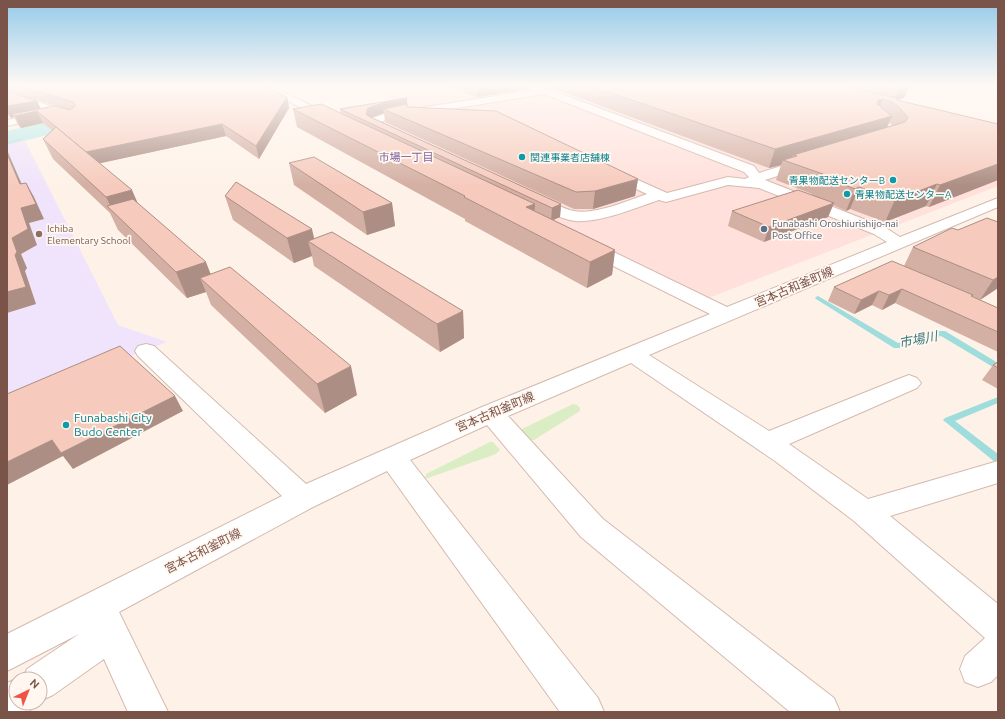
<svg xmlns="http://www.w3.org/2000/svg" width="1005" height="719" font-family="Ubuntu,'Noto Sans JP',sans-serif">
	<rect width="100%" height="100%" fill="#fef2e8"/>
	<polygon fill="#ffe0db" points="358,85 772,85 998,142 998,186 706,299 338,119 406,104"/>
	<polygon fill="#efe4fb" points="24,139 118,325 167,342 136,354 7,411 7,143"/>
	<g fill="#dbedc4">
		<polygon points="573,404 577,405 580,408 580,411 534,440 528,440 521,431 522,429"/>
		<polygon points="490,442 493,442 500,450 496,454 428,478 425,478 426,474"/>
	</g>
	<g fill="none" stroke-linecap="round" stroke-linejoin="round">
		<g fill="#9fdcdc" fill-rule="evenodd">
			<polygon points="818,296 898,343 939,331 945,331 998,363 998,370 941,336 900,348 894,348 816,299 815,298 816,297"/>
			<polygon points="998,397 998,403 955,421 998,454 998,463 995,462 943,420 945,418"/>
		</g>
		<polygon fill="#baeaea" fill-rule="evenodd" points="112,106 120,107 123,112 120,117 7,145 7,131"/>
		<g stroke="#d4baaf" stroke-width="2">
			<g id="minor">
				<path d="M527,85H536L548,89L754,166L759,173L804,159H812L814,162L812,165L765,180L886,228L900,237L998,198V207L649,355L769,431L901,378L909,375L917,378L921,383L917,388L789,444L868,499L998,461V483L890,516L998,604V675L991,682L978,687L965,682L960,669L965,656L985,638L854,521L775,461L631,363L508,416L603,519L834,698L840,712H790L581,537L487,425L410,460L598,698L604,712H560L387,471L313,507L119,612L168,712H128L104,659L53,695L40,701V679H22L27,669L79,634L7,671V634L282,496L138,356L135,351L138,346L146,344L154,346L306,484L482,407L710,314L581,250L579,246L581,242L587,241L593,242L727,307L887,242L874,234L759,188L728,185L666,202L659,200C635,208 600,223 575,221C558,219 543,208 529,201L527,198L529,195L534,194C548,197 560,209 574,211C595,215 627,201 647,194L606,175L605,172L606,169L611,168L667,193L728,177L745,179L749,177L744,172L544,94L389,119L380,122L400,132L402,134L400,136L396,137L373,127L369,121L370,119L387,113L534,90L528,88Z"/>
				<polygon points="993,85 998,85 998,88 994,87"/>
				<polygon points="271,86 337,118 338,120 337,122 329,122 268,91 267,89"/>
				<polygon points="7,92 78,115 79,117 78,119 70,119 7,98"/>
				<polygon points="46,112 51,115 50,117 7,126 7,120"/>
				<polygon points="16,679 16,703 33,703 29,712 7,712 7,683"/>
			</g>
		</g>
		<polyline stroke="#dbae9f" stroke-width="1.5" stroke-dasharray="0.5 1.5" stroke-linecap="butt" points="7,143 21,139"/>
		<use href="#minor" fill="#fff" fill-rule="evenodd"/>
	</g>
	<g fill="#d4afa3" fill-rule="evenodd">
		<path d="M7,85H263L287,97L289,108L259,159L226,136L100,163L138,204L211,274L357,395L325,413L211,305L206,292L187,298L118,230L110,213L53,159L43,139L52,130L43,123L21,128L18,125L14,117L11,118L7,114ZM7,91L59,107L41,109L37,101Z"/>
		<polygon points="441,85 528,85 528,89 477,97"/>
		<path d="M541,85H910L904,98L897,100L998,124V180L929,207L926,206L885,222L850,209L846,211L833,205L828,217L764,242L728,226L732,211L812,195V194L776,180L781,165L769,168L550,87ZM889,122L893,126L887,127Z"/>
		<polygon points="407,98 407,107 638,179 635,196 593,209 574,209 385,122 384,113 370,117 561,204 560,217 553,220 615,250 612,275 587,288 465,221 465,219 297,127 293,109 341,114 340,109"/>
		<polygon points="289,163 392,203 395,226 367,235 294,185"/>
		<polygon points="225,196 314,238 463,311 464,338 440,352 314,266 312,256 294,263 233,220"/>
		<polygon points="998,222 998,288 980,300 972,296 972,297 998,308 998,352 895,303 882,310 872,305 854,314 828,301 834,287 904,266 913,247 958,230"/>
		<polygon points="998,362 998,389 982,380 993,365"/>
	</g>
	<g fill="#ac8e84">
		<polygon points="477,85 528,85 528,89 477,97"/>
		<polygon points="900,85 910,85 904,98 894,101 899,90"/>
		<polygon points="287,97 289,108 259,159 256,146"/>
		<polygon points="407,98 408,121 407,108 383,109 384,113 370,118 368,122 366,114 368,108 386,102"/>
		<polygon points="883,99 876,116 872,117 878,100"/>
		<polygon points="37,101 42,112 37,111 43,123 21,128 15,116 12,114 14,117 11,118 7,111 7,106"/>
		<polygon points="892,116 884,134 797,156 793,155 790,162 783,160 781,165 769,168 775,149"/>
		<polygon points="222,124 226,136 92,165 86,152"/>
		<polygon points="7,150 28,199 20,184 7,154"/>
		<polygon points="998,152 998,180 929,207 940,185"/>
		<polygon points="638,179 635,196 593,209 595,191"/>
		<polygon points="26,183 34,197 44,219 29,223 37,245 21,254 27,268 25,271 36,304 7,313 7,292 15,255 12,238"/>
		<polygon points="937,184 926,206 885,222 895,200"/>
		<polygon points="859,187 850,209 846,211 855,189"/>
		<polygon points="132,190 142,213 114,213 106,197"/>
		<polygon points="392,203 395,226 367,235 363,212"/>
		<polygon points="834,203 828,217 764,242 769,227"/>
		<polygon points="535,204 534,228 526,207"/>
		<polygon points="561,204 560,217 551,221 552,208"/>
		<polygon points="312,229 316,246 308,241 312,256 294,263 287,238"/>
		<polygon points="615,250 612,275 587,288 590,262"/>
		<polygon points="206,262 216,288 200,278 206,292 187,298 176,272"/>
		<polygon points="998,277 998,288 980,300 993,280"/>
		<polygon points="902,289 895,303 882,310 889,295"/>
		<polygon points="879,291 872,305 854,314 861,300"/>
		<polygon points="463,311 464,338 440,352 437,324"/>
		<polygon points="351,366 357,395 325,413 317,384"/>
		<polygon points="175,396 183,411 73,469 63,456 7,485 7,462 52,440"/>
	</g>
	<g fill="#f6cbbd" stroke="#ac8e84">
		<polygon points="17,85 135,85 140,86 142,85 263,85 287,97 256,146 222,124 86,152 37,111 15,116 12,114 55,106 70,110 75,106 73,102"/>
		<polygon points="588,85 839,85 897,98 897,100 998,124 998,164 940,185 937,184 895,200 859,187 855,189 819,175 823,174 783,160 797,156 793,155 905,122 908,118 900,108 892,102 883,99 878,100 877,104 892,116 775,149"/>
		<polygon points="874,85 901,85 900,85 899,90"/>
		<polygon points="7,91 37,101 7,106"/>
		<polygon points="407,98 386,102 368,108 366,114 368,116 561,204 552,208 340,109"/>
		<polygon points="321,104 535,204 526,207 615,250 590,262 464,197 465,196 293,109"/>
		<polygon points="407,104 407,107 496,111 638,179 595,191 576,192 383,109"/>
		<polygon points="56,127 132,190 106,197 43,139"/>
		<polygon points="7,154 20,184 26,183 36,204 21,208 28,229 12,238 17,252 15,255 26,287 7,292"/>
		<polygon points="314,157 392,203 363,212 289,163"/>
		<polygon points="236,182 312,229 287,238 225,196"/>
		<polygon points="798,190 834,203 769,227 732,211"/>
		<polygon points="133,199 206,262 176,272 107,206"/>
		<polygon points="987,218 998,222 998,277 993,280 913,247 952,228 958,230"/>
		<polygon points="332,232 463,311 437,324 308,241"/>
		<polygon points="892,261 973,295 971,296 998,308 998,332 902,289 889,295 879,291 861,300 834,287"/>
		<polygon points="230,267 351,366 317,384 200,278"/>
		<polygon points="120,346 175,396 61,453 52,440 7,462 7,394"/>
		<polygon points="998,362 998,368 993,365"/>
	</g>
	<linearGradient id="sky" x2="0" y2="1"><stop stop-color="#95cae9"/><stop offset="0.46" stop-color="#fff9f5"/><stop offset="1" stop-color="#fff9f5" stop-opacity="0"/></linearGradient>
	<rect width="1005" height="186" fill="url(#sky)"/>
	<g fill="#0f9aa8" stroke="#fff7f0" stroke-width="1.5">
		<circle cx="522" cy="157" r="4"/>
		<circle cx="893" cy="180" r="4"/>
		<circle cx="847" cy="194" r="4"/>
		<circle cx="66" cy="425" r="4"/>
	</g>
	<circle fill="#5c6f8a" stroke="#fff7f0" stroke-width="1.5" cx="764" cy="229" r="4"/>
	<circle fill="#8d6e63" stroke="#fff7f0" stroke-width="1.5" cx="39" cy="234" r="4"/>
	<g text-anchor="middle" stroke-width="3.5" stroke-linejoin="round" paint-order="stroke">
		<g font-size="10" fill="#0d838f" stroke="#fff7f0" text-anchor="start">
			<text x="530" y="161">関連事業者店舗棟</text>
			<text x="885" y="184" text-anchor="end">青果物配送センターB</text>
			<text x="855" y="198">青果物配送センターA</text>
		</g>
		<g font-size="10" fill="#4e5e75" stroke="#fff7f0" text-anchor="start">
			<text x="772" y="227">Funabashi Oroshiurishijo-nai<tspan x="772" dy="12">Post Office</tspan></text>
		</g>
		<g font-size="10" fill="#785e54" stroke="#fff7f0" text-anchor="start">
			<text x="47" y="232">Ichiba<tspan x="47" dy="12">Elementary School</tspan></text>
		</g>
		<g font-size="11" fill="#82659e" stroke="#fff7f0">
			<text x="406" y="161">市場一丁目</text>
		</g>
		<g font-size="12" fill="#7b5449" stroke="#fff7f0">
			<text transform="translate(794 287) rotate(-23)" y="4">宮本古和釜町線</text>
			<text transform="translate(495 412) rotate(-23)" y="4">宮本古和釜町線</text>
			<text transform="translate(203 551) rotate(-27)" y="4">宮本古和釜町線</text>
		</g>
		<g font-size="12" fill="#0d838f" stroke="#fff7f0" text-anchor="start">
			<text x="74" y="422">Funabashi City<tspan x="74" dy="14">Budo Center</tspan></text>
		</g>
		<g font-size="13" font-style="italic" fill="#387879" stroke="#fff7f0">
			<text transform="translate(918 339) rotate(-11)" y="5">市場川</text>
		</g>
	</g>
	<rect width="1005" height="719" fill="none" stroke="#7b5449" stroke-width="16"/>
	<g transform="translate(28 691) rotate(43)"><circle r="19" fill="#fff7f0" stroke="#cab6ad"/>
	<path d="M0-3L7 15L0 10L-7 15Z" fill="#f05244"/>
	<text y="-6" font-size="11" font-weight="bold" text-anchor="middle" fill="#7b5449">N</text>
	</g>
</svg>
